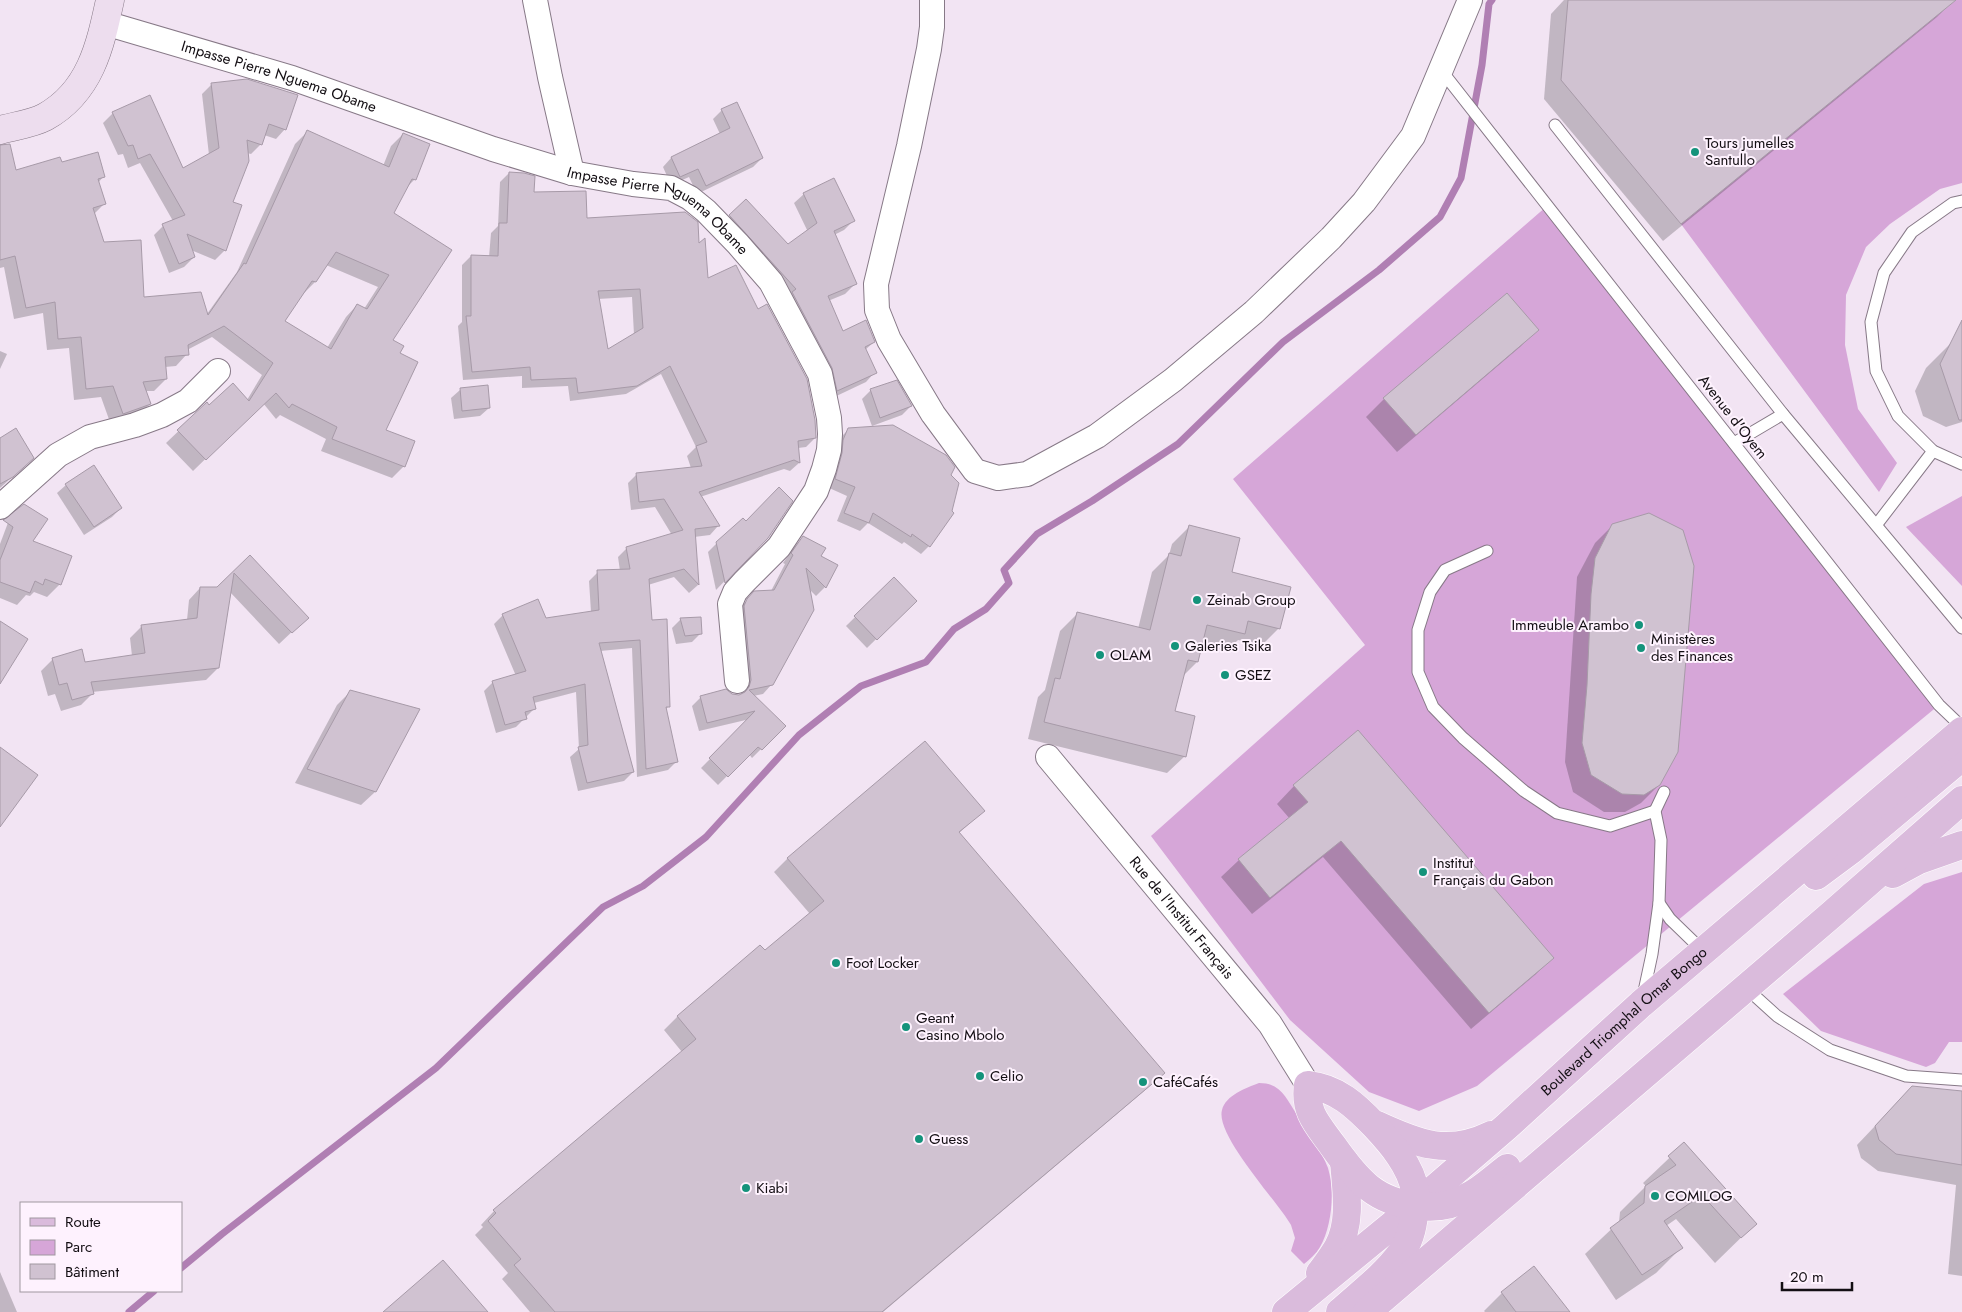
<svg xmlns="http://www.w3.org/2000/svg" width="1962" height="1312" font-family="Jost,sans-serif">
	<rect width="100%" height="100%" fill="#f2e4f3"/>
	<g fill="#d6a6d8">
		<polygon points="1956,0 1962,0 1962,183 1940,189 1890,224 1866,247 1846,295 1845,345 1858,409 1897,463 1879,492 1681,224"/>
		<polygon points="1547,206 1939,705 1477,1086 1419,1111 1369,1092 1290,1020 1151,836 1365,645 1233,479"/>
		<polygon points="1962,496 1962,586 1906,527"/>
		<polygon points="1962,872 1962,1042 1949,1042 1935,1063 1926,1067 1821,1031 1783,994 1924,884"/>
		<path d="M1259,1083C1281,1083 1286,1098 1297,1115C1308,1131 1321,1150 1328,1168C1335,1191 1332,1226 1320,1247C1316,1254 1310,1259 1304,1264L1291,1251L1295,1238L1291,1225C1277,1201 1215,1135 1222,1110C1226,1095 1246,1088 1259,1083Z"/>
	</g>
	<g fill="#0003" fill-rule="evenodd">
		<polygon points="1564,0 1954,0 1937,17 1663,241 1544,99 1551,14"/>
		<polygon points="211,85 285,129 276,139 264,135 261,144 251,154 247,153 232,202 225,250 215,260 191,250 194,257 184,267 169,273 154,235 164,225 173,221 140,163 128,168 123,154 118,155 103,123 113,113 182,170 209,155 202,94"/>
		<polygon points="722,110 762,158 753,167 697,194 689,177 671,185 663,167 671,158 720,134 713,119"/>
		<path d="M307,132L383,166L391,146L403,134L415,179L406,188L392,213V341L399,354L384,430L404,466L392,478L321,451L326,439L280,415L276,419L263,403L193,471L166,443L207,404L209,406L247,400L262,375L212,337L187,350V354L176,366L165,367L166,379L154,391H145L150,404L138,416L111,425L101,397L74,400L69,348L47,350L43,313L14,319L4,267L0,268V168L15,172L61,163L103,177L98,183L104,204L94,214L103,244L143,299L207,314L237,272L295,144ZM326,265L378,287L364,309L357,305L346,317L327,348L283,321L303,294L315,282Z"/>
		<path d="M509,173L533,193L586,220L698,246L707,280L815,438L806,447L798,448L799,463L790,471L784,469L700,497L718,526L710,535L694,537L698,585L689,593L674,577L648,585L651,622L669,706L665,710L677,761L668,770L637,777L632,648L600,651L633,772L624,781L578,791L570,757L579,749L576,692L534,703L535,708L516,727L496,733L484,691L493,682L516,676L494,624L503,615L546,620L591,612L589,581L598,572L620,571L618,557L627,548L672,535L655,507L631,510L628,483L637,474L691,468L687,456L696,447L661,374L626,394L570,401L568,386L522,388V376L463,380L458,326L462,322V265L471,256L489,257L491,233L498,226L500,182ZM632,297L634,335L607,351L598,299Z"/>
		<polygon points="804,194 853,221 844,230 834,235 855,284 845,294 828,301 842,332 874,342 865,350 875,372 866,382 828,400 823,378 720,226 730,216 788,246 808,232 794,203"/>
		<polygon points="1537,330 1520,347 1397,452 1366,417 1384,399"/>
		<polygon points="1962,335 1962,422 1946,427 1923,416 1915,391 1926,368 1953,341"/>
		<polygon points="0,351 7,354 0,369"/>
		<polygon points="460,390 489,408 480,416 454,419 451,398"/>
		<polygon points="871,390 911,406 902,415 872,426 862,399"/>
		<polygon points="849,429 949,475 929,546 921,554 904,542 902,544 868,523 860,531 837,521 847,496 827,487 840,438"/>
		<polygon points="0,439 21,469 0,488"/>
		<polygon points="66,485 121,508 112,517 84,535 57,493"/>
		<polygon points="9,520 31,542 60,584 47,597 34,592 30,596 26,595 17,605 0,598 0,544"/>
		<polygon points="1613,525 1659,785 1641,803 1625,812 1604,812 1573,792 1565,762 1577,577 1595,543"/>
		<polygon points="1189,527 1279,628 1262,645 1238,640 1226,651 1201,645 1197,662 1183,676 1174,712 1185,756 1167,773 1028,739 1038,697 1045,690 1060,631 1077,614 1138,629 1152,572 1169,555 1172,544"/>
		<polygon points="767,537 716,590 708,552 717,543"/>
		<polygon points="804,537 820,557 836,566 825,587 816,596 808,588 772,684 763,694 753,696 784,726 752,758 749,754 718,785 701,768 750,719 699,731 692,706 701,697 741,695 738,610 755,592 771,591 785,564 783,563 795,546"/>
		<polygon points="250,557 295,629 279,644 230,592 218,668 206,680 92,692 93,693 81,705 61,711 55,694 48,696 41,671 53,659 84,663 132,656 130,638 142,626 187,620 189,600 200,588 218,588"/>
		<polygon points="894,579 915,601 867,648 846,626"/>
		<polygon points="681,619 701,633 692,642 676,644 672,628"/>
		<polygon points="350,692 418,710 375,792 361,805 295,783 337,705"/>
		<polygon points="1358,732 1552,958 1535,975 1471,1029 1323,857 1252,914 1221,877 1239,860 1290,819 1277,804 1294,786"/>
		<polygon points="983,811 958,834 1163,1073 1150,1086 883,1312 530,1312 502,1279 508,1273 475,1235 483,1227 481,1225 494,1211 682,1052 664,1030 677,1017 760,947 765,952 810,914 774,872 788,858"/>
		<polygon points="1962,1092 1962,1276 1948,1274 1956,1185 1878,1171 1861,1158 1857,1145 1894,1106"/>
		<polygon points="1684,1144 1755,1224 1715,1263 1676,1219 1666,1226 1681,1248 1656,1273 1616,1300 1585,1254 1619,1222 1620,1212 1646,1186 1643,1183"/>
		<polygon points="1534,1268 1568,1312 1485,1312 1484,1311 1502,1293"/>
		<polygon points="0,1272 17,1312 0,1312"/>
	</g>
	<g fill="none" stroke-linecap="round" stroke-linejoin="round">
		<g stroke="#b07fb3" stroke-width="7">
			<polyline points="181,1268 222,1234 436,1068 603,907 643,886 706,837 799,735 861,686 926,662 954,629 986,609 1009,583 1004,570 1037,534 1092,501 1178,444 1283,342 1379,270 1440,217 1461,178 1482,65 1489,4 1492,0"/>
			<polyline points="129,1312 154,1291"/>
		</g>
	</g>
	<g fill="#d0c2d1" stroke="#a79aa8" fill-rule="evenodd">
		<polygon points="1568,0 1956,0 1681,224 1561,80"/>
		<polygon points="247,79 298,95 286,130 269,124 262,145 247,140 249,161 233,202 242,205 226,251 187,234 195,257 179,264 162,224 185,215 150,154 138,159 133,145 128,146 112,112 150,95 183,168 219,148 211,83"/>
		<polygon points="737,102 763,158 706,186 698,169 680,177 671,157 730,128 721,109"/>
		<path d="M307,130L389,167L403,133L430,144L416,180L412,179L394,213L452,250L393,340L404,346L400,353L418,362L386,430L415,441L405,467L332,439L337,427L292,404L289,408L276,393L206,460L177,430L207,402L209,405L233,383L249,401L273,363L224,326L188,345L189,355L165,357L167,379L143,382L151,404L123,414L113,386L86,389L81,337L58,339L55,302L26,308L15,256L0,260V145L10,144L16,170L60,157L62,162L98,152L105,177L98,179L106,204L93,208L104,242L141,240L144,297L201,292L208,315L244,263L246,264ZM336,252L389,275L367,309L357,304L331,349L285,321L312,281L316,282Z"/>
		<path d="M509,172L524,173L535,176L534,192L586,191L587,218L685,212L698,222L699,243L705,238L708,278L736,265L758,309L767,304L807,379L815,420L816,438L798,441L800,463L794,460L699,492L720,526L695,529L699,585L684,569L649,579L652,620L667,619L670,707H666L678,762L646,769L640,640L599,643L634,772L587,783L578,747L588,745L585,684L533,697L536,709L525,712L527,719L505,725L492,681L526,671L502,614L538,599L546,618L599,610L597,570L630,569L626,547L683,530L664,499L639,502L636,473L702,466L696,446L707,442L670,366L637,386L578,393L576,378L531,380L530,367L472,372L466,316H471V255L498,256L499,223H507ZM640,289L643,328L608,349L598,291Z"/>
		<polygon points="834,178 855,221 834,231 857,284 828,296 843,331 866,320 875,342 865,347 877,373 837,391 832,368 792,292 796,289 729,215 746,199 788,244 817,223 803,193"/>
		<polygon points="1507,293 1539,330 1416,435 1383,398"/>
		<polygon points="1962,320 1962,420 1959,420 1940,364"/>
		<polygon points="897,380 912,406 880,418 870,389"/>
		<polygon points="488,385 490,408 462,411 460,388"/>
		<polygon points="893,425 946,455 955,467 951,475 959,483 952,511 954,513 930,547 912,534 911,537 873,513 869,523 844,513 855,487 835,479 842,453 843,440 848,428"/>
		<polygon points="16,428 34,458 13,477 0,484 0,438"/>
		<polygon points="94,465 122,508 94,527 65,484"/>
		<polygon points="779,487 793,501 768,538 725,583 716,542 743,518 746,521"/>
		<polygon points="24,504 48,519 33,541 72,556 61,585 45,579 43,585 35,581 30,593 0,582 0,560 13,527 3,520"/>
		<polygon points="1649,513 1683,530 1694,566 1678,752 1660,785 1644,795 1622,794 1591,775 1582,743 1587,685 1591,594 1595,558 1612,524"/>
		<polygon points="1189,525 1240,538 1232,572 1291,587 1280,629 1248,621 1245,634 1207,625 1198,662 1188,660 1175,711 1195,716 1186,757 1044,722 1055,678 1060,679 1077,612 1150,630 1169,553 1181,556"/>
		<polygon points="803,536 826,548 821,556 838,565 826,588 806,568 814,610 773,685 749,690 786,726 762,750 758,747 728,777 709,758 755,711 707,723 700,696 726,689 732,694 739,695 745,692 749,687 751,680 744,606 747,599 754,591 774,590 793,555 791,553"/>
		<polygon points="250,555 309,618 292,633 234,573 219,668 91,682 94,694 72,700 67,683 59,685 52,658 82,649 85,662 145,653 141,625 197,618 200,587 217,587"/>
		<polygon points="894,577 917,601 877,640 854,616"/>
		<polygon points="701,617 702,634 685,636 680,618"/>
		<polygon points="0,621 28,639 0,684"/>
		<polygon points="350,690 420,709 376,792 307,769"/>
		<polygon points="1358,730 1554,958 1489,1013 1341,841 1270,898 1238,859 1308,802 1293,785"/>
		<polygon points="925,741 985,811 959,832 1165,1073 882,1312 555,1312 514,1265 521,1259 488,1221 496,1213 493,1210 696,1039 677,1016 760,945 765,950 824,901 787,858"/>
		<polygon points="0,747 38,775 0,827"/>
		<polygon points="1912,1086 1962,1091 1962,1165 1896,1154 1879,1140 1875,1126"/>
		<polygon points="1684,1142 1757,1224 1741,1238 1702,1195 1664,1221 1683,1248 1642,1275 1610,1228 1644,1203 1645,1186 1676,1165 1668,1156"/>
		<polygon points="443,1260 488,1312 383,1312"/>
		<polygon points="1534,1266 1570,1312 1516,1312 1501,1292"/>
	</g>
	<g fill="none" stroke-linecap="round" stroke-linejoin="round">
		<g stroke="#877987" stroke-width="13">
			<g id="lane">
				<polyline points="1441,70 1939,705 1962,727"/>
				<polyline points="1555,125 1783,414 1962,628"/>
				<polyline points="1962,201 1953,203 1912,232 1884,273 1871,322 1876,371 1898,416 1933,451 1962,464"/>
				<polyline points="1734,443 1783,414"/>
				<polyline points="1877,524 1933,451"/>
				<polyline points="1487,551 1445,570 1430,592 1418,630 1418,672 1433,707 1463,738 1524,791 1557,813 1610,826 1655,811"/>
				<polyline points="1659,903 1670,919 1703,951"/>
				<polyline points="1745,987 1777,1016 1830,1050 1906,1076 1962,1080"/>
				<polyline points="1643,996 1652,954 1659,903 1661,840 1655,811 1664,792"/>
			</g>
		</g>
		<g stroke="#877987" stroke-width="26">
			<g id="street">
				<polyline points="535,0 550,77 572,173"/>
				<polyline points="932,0 932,27 929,49 909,146 876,284 877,310 889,340 933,414 975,471 998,478 1027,474 1097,436 1173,380 1254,312 1331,238 1364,202 1413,136 1470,0"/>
				<path id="s1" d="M105,23L292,78L493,149L572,173L633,184L671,188L690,198L706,211L738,244L771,282L820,374L829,418L830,434L829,450L824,469L816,491L779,547L744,582L735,592L730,604L737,681"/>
				<polyline points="0,507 58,455 90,437 135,425 162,415 188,401 218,371"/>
				<path id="s2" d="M1048,757L1270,1024L1308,1085"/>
			</g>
		</g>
		<g stroke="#877987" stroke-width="29">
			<path id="secondary" d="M0,130C14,126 32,124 45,117C90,92 100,47 110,0"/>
		</g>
		<g stroke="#fff" stroke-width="29">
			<g id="primary">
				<polyline points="1893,874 1919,860 1962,845"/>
				<polyline points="1816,876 1851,850 1962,757"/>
				<path d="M1377,1125C1418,1144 1448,1156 1491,1135"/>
				<path d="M1320,1273C1326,1265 1333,1256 1338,1247C1352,1221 1346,1189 1344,1161"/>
				<path id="s3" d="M1286,1312L1397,1221L1506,1127L1641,1004L1962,731"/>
				<path d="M1340,1312C1361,1293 1384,1276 1401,1253C1409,1242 1413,1227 1414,1214C1415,1206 1416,1198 1415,1191C1411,1166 1391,1143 1375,1126C1356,1106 1337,1088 1308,1085C1304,1112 1318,1125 1333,1146C1357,1180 1376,1203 1419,1206C1436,1208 1452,1206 1467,1197C1482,1190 1494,1178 1507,1168"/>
				<polyline points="1367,1312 1831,915 1962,800"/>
			</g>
		</g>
		<use href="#lane" stroke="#fff" stroke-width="11"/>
		<use href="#street" stroke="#fff" stroke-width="24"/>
		<use href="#secondary" stroke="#edddee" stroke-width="28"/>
		<use href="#primary" stroke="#dabbdc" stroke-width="28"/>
	</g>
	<g fill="#14937b" stroke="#fef2fe" stroke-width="2">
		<circle cx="1695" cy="152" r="5"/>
		<circle cx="1197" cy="600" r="5"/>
		<circle cx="1639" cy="625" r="5"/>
		<circle cx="1175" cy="646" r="5"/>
		<circle cx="1641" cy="648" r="5"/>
		<circle cx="1100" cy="655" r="5"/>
		<circle cx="1225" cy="675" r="5"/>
		<circle cx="1423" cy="872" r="5"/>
		<circle cx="836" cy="963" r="5"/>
		<circle cx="906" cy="1027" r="5"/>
		<circle cx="980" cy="1076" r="5"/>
		<circle cx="1143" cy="1082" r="5"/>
		<circle cx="919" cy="1139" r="5"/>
		<circle cx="746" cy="1188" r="5"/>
		<circle cx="1655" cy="1196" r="5"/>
	</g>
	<g text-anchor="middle" stroke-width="4" stroke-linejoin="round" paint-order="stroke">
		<g font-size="15" fill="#130e13" stroke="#fef2fe">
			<text dy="5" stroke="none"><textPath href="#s1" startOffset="182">Impasse Pierre Nguema Obame</textPath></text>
			<text dy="5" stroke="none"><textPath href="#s1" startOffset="588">Impasse Pierre Nguema Obame</textPath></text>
			<text transform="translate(1733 417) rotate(52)" y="5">Avenue d'Oyem</text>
			<text dy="5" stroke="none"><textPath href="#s2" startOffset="209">Rue de l'Institut Français</textPath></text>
			<text dy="5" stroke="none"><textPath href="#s3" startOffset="446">Boulevard Triomphal Omar Bongo</textPath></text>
		</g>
		<g font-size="15" fill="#130e13" stroke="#fef2fe" text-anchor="start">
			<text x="1705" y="148">Tours jumelles<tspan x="1705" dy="17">Santullo</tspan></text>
			<text x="1207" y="605">Zeinab Group</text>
			<text x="1629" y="630" text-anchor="end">Immeuble Arambo</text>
			<text x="1651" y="644">Ministères<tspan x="1651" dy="17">des Finances</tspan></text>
			<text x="1185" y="651">Galeries Tsika</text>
			<text x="1110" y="660">OLAM</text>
			<text x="1235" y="680">GSEZ</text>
			<text x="1433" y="868">Institut<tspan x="1433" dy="17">Français du Gabon</tspan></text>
			<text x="846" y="968">Foot Locker</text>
			<text x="916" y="1023">Geant<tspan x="916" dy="17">Casino Mbolo</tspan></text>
			<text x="990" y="1081">Celio</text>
			<text x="1153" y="1087">CaféCafés</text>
			<text x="929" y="1144">Guess</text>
			<text x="756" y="1193">Kiabi</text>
			<text x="1665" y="1201">COMILOG</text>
		</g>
	</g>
	<rect x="20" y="1202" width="162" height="90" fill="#fef2fe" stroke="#a097a0"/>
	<rect x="30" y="1218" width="25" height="8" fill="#dabbdc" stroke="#a097a0"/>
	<text x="65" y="1227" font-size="15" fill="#130e13">Route</text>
	<rect x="30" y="1240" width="25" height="15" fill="#d6a6d8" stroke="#a097a0"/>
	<text x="65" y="1252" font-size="15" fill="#130e13">Parc</text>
	<rect x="30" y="1264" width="25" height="15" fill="#d0c2d1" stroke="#a097a0"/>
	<text x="65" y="1277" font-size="15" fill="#130e13">Bâtiment</text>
	<path d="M1782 1282v8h70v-8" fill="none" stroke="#130e13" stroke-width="2.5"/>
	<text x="1790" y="1282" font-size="15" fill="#130e13" stroke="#fef2fe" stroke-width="4" paint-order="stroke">20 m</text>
</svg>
